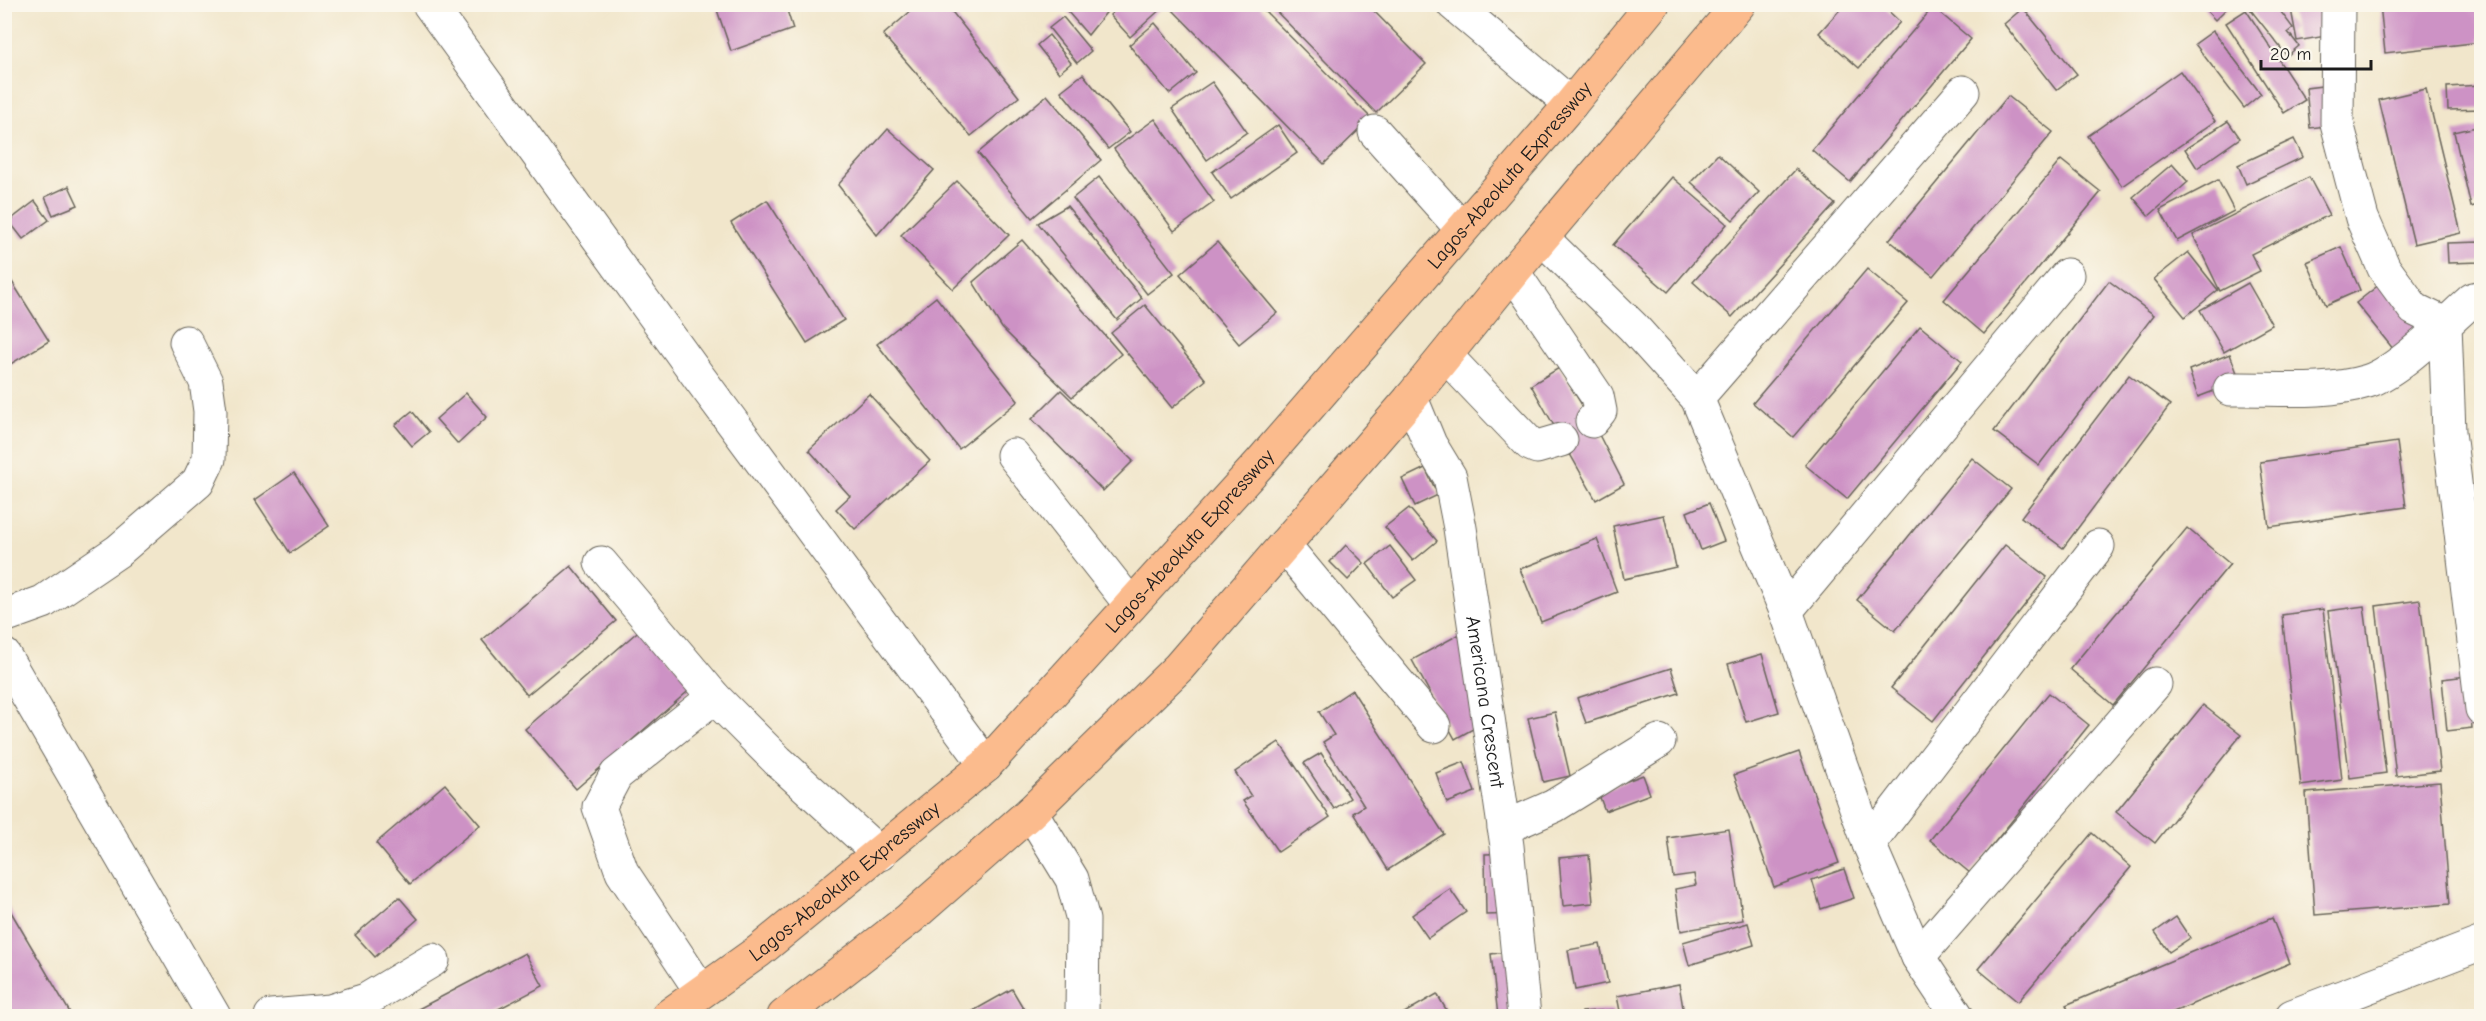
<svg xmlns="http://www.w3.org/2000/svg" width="2486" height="1021" font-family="'Comic Neue',sans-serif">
	<rect width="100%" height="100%" fill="#fbf7ec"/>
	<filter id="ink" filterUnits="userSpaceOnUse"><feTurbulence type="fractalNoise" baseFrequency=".0167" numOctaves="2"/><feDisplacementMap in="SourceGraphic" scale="12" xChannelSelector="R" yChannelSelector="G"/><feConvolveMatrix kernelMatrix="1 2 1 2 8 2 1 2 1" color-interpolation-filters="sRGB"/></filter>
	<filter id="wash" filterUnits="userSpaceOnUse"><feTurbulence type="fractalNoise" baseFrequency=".008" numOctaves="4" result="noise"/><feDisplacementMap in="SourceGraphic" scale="24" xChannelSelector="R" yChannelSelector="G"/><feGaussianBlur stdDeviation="1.35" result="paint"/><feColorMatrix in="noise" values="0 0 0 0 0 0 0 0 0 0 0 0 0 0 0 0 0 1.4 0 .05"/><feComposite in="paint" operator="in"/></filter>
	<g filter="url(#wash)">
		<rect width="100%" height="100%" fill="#f1e6cb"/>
		<g id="blocks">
			<g fill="#cd92c5">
				<polygon points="715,4 785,4 793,29 731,51"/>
				<polygon points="919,4 946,4 1019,97 971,136 883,35"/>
				<polygon points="1061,4 1113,4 1088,35"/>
				<polygon points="1122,4 1161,4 1163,7 1130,37 1110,15"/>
				<polygon points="1167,4 1258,4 1371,118 1324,164"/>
				<polygon points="1269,4 1367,4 1426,64 1376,113"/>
				<polygon points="1845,4 1881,4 1900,22 1859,68 1819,33"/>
				<polygon points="2205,4 2231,4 2215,20 2203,7"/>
				<polygon points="2246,4 2275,4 2293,28 2288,32 2299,46 2287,56"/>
				<polygon points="2290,4 2332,4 2338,34 2297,41"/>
				<polygon points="2380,4 2481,4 2481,42 2385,53"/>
				<polygon points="1933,7 1971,39 1850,182 1812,150"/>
				<polygon points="2023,8 2077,74 2056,90 2004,24"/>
				<polygon points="2246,10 2305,100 2284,113 2226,23"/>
				<polygon points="1063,17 1091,51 1077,63 1049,28"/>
				<polygon points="1155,23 1196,73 1170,94 1129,45"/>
				<polygon points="2213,31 2261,94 2244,108 2195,44"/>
				<polygon points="1049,35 1071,63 1059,73 1037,45"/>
				<polygon points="2180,71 2215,121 2122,186 2088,136"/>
				<polygon points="1083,74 1130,132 1108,149 1061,91"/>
				<polygon points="1212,82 1247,132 1207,160 1172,109"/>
				<polygon points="2338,84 2343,124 2310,128 2306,88"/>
				<polygon points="2481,85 2481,109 2448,110 2447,87"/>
				<polygon points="2426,89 2461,233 2414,244 2379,100"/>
				<polygon points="1047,95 1101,160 1032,218 978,153"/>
				<polygon points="2008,96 2053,132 1933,276 1889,240"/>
				<polygon points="1155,119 1214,202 1174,231 1114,149"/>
				<polygon points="2228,121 2240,138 2197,168 2185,149"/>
				<polygon points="1278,125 1297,153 1231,199 1212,172"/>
				<polygon points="2481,126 2481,204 2471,207 2454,132"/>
				<polygon points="888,129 934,170 877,235 838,185"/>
				<polygon points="2294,139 2303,157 2246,184 2238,165"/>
				<polygon points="1718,154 1759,192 1733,220 1691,182"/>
				<polygon points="2061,160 2101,192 1984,334 1944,300"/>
				<polygon points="2172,164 2188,182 2149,216 2133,197"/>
				<polygon points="1796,169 1835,204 1732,317 1693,282"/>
				<polygon points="1099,177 1174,273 1147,294 1073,198"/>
				<polygon points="1672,177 1727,224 1668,292 1613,245"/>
				<polygon points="2309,177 2329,215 2251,254 2260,271 2220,291 2193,235"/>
				<polygon points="2218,180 2234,211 2177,241 2160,210"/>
				<polygon points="957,181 1009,235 953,289 901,235"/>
				<polygon points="69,186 78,205 53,215 45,197"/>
				<polygon points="767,200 844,320 807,343 731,223"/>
				<polygon points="35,201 49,220 23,239 9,221"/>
				<polygon points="1067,206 1142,298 1117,320 1038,223"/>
				<polygon points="1022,240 1121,354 1072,397 1002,328 973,282"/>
				<polygon points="1217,242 1277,313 1239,344 1180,274"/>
				<polygon points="2481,242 2481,262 2448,263 2447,243"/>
				<polygon points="2341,247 2360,290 2326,305 2307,262"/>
				<polygon points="2188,252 2218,290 2185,317 2154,279"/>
				<polygon points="4,269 49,341 4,368"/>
				<polygon points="1867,269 1908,303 1793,437 1753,403"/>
				<polygon points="2385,280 2423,328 2394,350 2356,303"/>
				<polygon points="2109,281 2154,315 2039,465 1994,431"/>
				<polygon points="2248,283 2272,325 2224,352 2200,310"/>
				<polygon points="936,297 1018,401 959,449 877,344"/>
				<polygon points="1145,305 1206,380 1172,408 1111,333"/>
				<polygon points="1920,326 1962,361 1847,499 1805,465"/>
				<polygon points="2230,354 2240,381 2198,397 2189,370"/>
				<polygon points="1559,368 1592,421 1624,484 1596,500 1531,385"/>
				<polygon points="2129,375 2170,405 2063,548 2021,517"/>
				<polygon points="1061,390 1133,461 1103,491 1032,419"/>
				<polygon points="466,393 487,417 458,444 436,419"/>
				<polygon points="869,394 930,461 855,529 836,509 850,496 809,450"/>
				<polygon points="412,411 429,432 412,446 395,425"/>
				<polygon points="2397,442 2406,507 2269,527 2260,462"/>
				<polygon points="1972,458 2011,489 1895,631 1857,600"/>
				<polygon points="1425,468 1438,495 1415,506 1402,479"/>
				<polygon points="294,473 329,526 290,553 255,500"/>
				<polygon points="1709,503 1724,541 1701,550 1687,512"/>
				<polygon points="1409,508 1437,541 1413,561 1385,527"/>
				<polygon points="1664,515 1676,567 1624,579 1613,526"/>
				<polygon points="2187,528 2230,564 2113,705 2070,669"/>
				<polygon points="1597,539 1617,592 1541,622 1520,569"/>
				<polygon points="1346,545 1364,563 1348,580 1330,562"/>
				<polygon points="2005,545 2047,577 1933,721 1891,688"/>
				<polygon points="1390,546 1416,580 1392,597 1367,564"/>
				<polygon points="571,566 616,621 527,695 482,640"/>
				<polygon points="2420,600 2440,771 2396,776 2376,606"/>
				<polygon points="2364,606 2386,773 2350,778 2328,611"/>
				<polygon points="2323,609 2342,780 2301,786 2282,615"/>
				<polygon points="643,627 694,686 576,789 525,729"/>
				<polygon points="1458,635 1500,714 1455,739 1412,660"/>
				<polygon points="1762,654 1779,712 1746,722 1728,664"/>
				<polygon points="1671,668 1679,693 1586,723 1577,698"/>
				<polygon points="2467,676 2472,728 2447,731 2442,679"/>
				<polygon points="1352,690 1444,834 1388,870 1353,813 1364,806 1323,742 1334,735 1319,712"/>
				<polygon points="2049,693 2089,725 1970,873 1930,840"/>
				<polygon points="2203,705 2241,735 2155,843 2116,812"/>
				<polygon points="1555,712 1570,776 1543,782 1528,718"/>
				<polygon points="1279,742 1330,817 1278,852 1243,801 1251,796 1235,772"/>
				<polygon points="1799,752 1839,863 1774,887 1734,775"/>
				<polygon points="1321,753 1350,798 1334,809 1304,763"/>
				<polygon points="1464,762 1475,792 1447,803 1436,773"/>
				<polygon points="1643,775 1650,794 1605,811 1598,792"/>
				<polygon points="2440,782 2450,904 2315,915 2306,793"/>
				<polygon points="445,784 480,825 410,884 376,843"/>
				<polygon points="1729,829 1743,920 1681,931 1675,889 1696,885 1694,874 1673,877 1668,838"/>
				<polygon points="2092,833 2131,867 2018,1002 1978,969"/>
				<polygon points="1514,853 1515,914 1486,915 1485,854"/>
				<polygon points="1589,855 1593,903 1563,906 1559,858"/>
				<polygon points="1844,869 1854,898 1821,909 1812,880"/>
				<polygon points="1450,889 1466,912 1428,938 1412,915"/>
				<polygon points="399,897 418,919 375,957 355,935"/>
				<polygon points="4,900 72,1016 4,1016"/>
				<polygon points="2176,917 2190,938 2169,952 2155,932"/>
				<polygon points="2272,918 2290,963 2164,1016 2071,1016 2066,1005"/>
				<polygon points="1748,923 1754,945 1689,965 1683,942"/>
				<polygon points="1600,944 1608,983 1575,990 1568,950"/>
				<polygon points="1515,951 1523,1016 1498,1016 1491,954"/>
				<polygon points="525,953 543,986 485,1016 405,1016"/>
				<polygon points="1679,984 1684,1014 1621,1016 1617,996"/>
				<polygon points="1012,989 1028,1016 964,1016"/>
				<polygon points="1437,994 1450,1016 1399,1016"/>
				<polygon points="1613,1010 1613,1016 1582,1016 1582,1012"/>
			</g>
		</g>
	</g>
	<g filter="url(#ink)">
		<use href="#blocks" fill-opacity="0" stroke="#676359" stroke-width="1.5"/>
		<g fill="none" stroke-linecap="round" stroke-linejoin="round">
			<g stroke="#676359" stroke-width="35">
				<g id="minor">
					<polyline points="429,4 698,376 986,765"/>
					<polyline points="1453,4 1571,104"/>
					<polyline points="2338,4 2337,123 2362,218 2384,268 2414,309 2445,324 2449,432 2482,709"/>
					<polyline points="1375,132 1462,229"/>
					<polyline points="1542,238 1633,327 1697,398 1786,611 1869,844 1918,957 1957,1016"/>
					<polyline points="1513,272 1597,396 1600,411 1592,421"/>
					<polyline points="1446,356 1530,444 1537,447 1561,440"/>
					<path d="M2230,389C2274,388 2325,394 2368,381C2399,371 2448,321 2473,299L2482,297"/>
					<path id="s1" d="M1411,398L1430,444L1450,477L1460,528L1507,846L1524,1016"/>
					<polyline points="1697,398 1963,92"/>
					<polyline points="1013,455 1131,605"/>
					<polyline points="1284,545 1434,726"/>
					<polyline points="601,563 714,697"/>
					<polyline points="1786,611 2067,275"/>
					<polyline points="4,616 43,602 118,551 198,482 209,459 210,411 206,382 186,342"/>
					<polyline points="4,655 214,1016"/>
					<polyline points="1031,812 1072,879 1083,920 1082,1016"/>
					<polyline points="1504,828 1554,806 1659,741"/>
					<polyline points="1869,844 2098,546"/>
					<polyline points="1918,957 2155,684"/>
					<polyline points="701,991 622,872 599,807 616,775 714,697 778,761 880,854"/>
					<polyline points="271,1016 330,1011 366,1000 433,960"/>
					<polyline points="2292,1016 2482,943"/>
				</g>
			</g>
			<g stroke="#676359" stroke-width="35">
				<g id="highway">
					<path id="s2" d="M668,1016L759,951L986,765L1261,462L1571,104L1653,4"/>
					<polyline points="784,1016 909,919 1031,812 1179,667 1411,398 1513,272 1739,4"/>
				</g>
			</g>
			<use href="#minor" stroke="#fff" stroke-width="33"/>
			<use href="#highway" stroke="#fbbb8d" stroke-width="33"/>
		</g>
	</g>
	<g text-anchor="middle" stroke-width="4.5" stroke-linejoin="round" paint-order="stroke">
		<g font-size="20" fill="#1c1c1c" stroke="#fbf7ec">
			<text dy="7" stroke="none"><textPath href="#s2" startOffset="1194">Lagos-Abeokuta Expressway</textPath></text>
			<text dy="7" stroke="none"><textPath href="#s2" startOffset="708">Lagos-Abeokuta Expressway</textPath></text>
			<text dy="7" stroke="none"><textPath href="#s1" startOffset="316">Americana Crescent</textPath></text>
			<text dy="7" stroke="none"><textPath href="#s2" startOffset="222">Lagos-Abeokuta Expressway</textPath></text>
		</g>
	</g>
	<rect width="2486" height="1021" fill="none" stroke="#fbf7ec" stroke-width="24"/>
	<path d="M2261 60v9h110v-9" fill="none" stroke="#1c1c1c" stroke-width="3"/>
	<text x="2270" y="60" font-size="18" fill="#1c1c1c" stroke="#fbf7ec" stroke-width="4.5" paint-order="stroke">20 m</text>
</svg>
